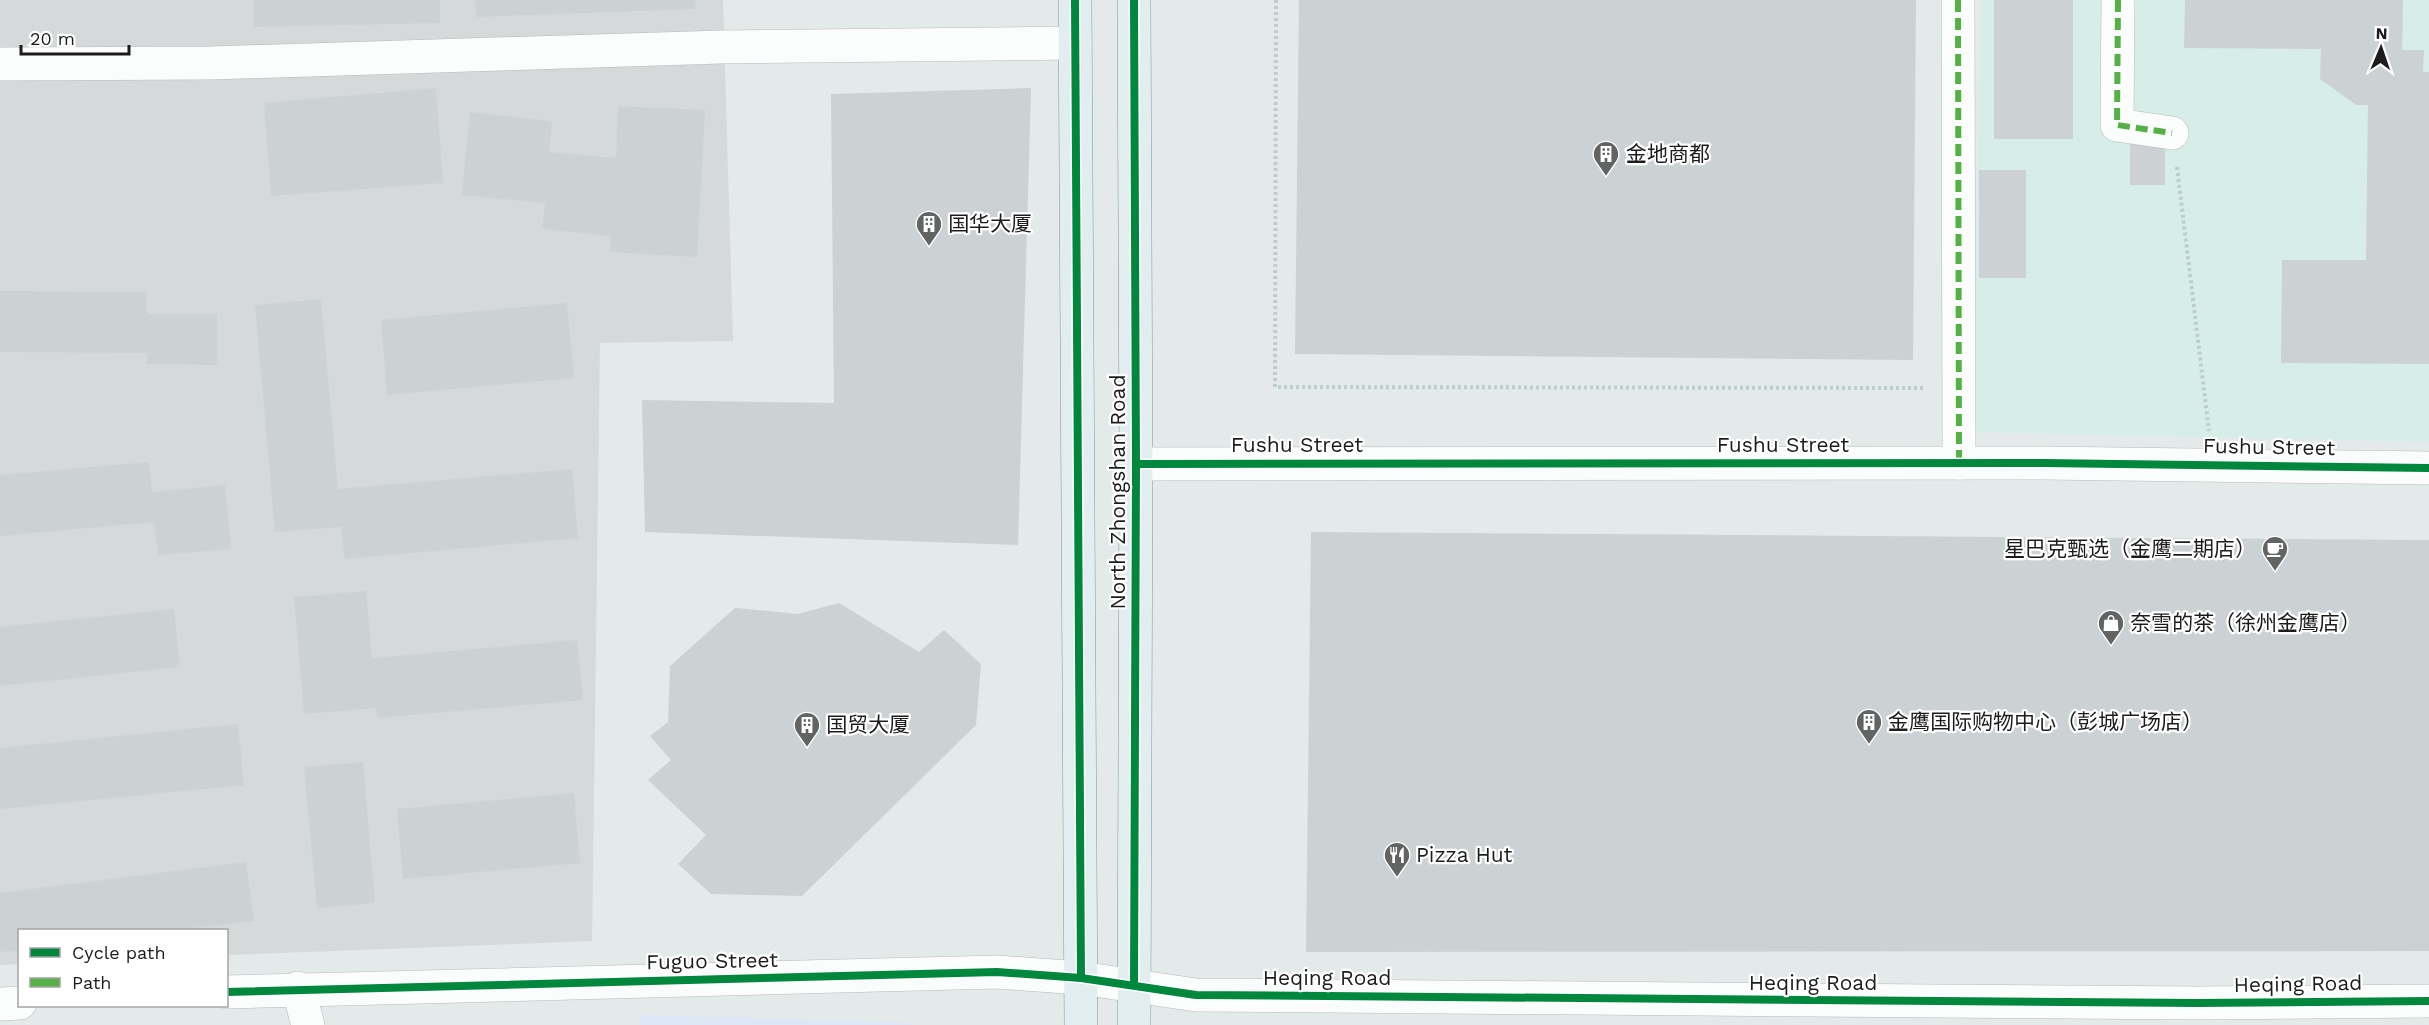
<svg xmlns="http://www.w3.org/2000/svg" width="2429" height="1025" font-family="'Work Sans','Noto Sans SC',sans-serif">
	<rect width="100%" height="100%" fill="#e4e9ea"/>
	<polygon fill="#d5d9d9" points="0,0 723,0 733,341 600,343 592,941 227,955 226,930 20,930 19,964 0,965"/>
	<polygon fill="#d7ede7" points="1981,0 2429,0 2429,442 1973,432"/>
	<polygon fill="#dde7f6" points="640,1015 907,1022 912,1025 639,1025"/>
	<g fill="#ccd2d3">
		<polygon points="253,0 440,0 440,23 254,27"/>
		<polygon points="475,0 695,0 696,9 476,17"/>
		<polygon points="1299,0 1916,0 1913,360 1295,354"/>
		<rect x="1994" y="0" width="79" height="139"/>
		<polygon points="2185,0 2403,0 2402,50 2424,50 2423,72 2429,72 2429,364 2281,363 2282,260 2366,260 2368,105 2356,105 2320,79 2321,49 2184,48"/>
		<polygon points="436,88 443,183 271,196 264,103"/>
		<polygon points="1031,88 1018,545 645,532 642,400 834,403 831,94"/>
		<polygon points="618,106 705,110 697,257 610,252 611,236 542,229 545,203 462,195 470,112 552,121 549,152 616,158"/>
		<rect x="2130" y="140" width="35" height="45"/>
		<rect x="1979" y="170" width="47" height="108"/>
		<polygon points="0,291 147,292 147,314 217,314 217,365 147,364 147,353 0,352"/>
		<polygon points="321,299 338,489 572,469 578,538 345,559 341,527 275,532 255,305"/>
		<polygon points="567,303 574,378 387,395 381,320"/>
		<polygon points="149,462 152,492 225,485 231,549 158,555 154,522 0,536 0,475"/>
		<polygon points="1311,532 2429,540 2429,951 1306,952"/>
		<polygon points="366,591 372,658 577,640 583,700 377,718 376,708 304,714 294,597"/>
		<polygon points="839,603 919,652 944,630 981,664 976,725 802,896 711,894 678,864 706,835 648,780 671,760 650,736 668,722 670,666 735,608 798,614"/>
		<polygon points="174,609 180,667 0,686 0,627"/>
		<polygon points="238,724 244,785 0,809 0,748"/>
		<polygon points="363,762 375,903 317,908 304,767"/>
		<polygon points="574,793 580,863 403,879 397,809"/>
		<polygon points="246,862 254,921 175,930 20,930 20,950 0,952 0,893"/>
	</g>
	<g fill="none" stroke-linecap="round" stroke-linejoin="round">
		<g stroke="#b7baba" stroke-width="34">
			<g id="minor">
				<polyline points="1958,0 1959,463"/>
				<polyline points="2118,0 2117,125 2172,133"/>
				<polyline points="0,64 211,63 721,47 1075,43"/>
				<polyline points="1136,464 2043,463 2429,468"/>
				<polyline points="298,988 308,1025"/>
				<polyline points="226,992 997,972 1081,978 1196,995 2197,1003 2429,1001"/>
				<polyline points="0,1004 20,1003"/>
			</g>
		</g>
		<g stroke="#8197a0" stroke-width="34">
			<g id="major">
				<polyline points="1075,0 1081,1025"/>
				<polyline points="1134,0 1136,464 1134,1025"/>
			</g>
		</g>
		<g stroke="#bdceca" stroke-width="4" stroke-dasharray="3 3" stroke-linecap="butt">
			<polyline points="1276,0 1275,387 1926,388"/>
			<polyline points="2177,167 2209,431"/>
		</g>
		<use href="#minor" stroke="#fbfcfc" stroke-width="33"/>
		<use href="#major" stroke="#e2edf0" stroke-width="33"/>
		<g stroke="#55b145" stroke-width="6" stroke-dasharray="12 6" stroke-linecap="butt">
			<polyline points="1958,0 1959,463"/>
			<polyline points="2118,0 2117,125 2172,133"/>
		</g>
		<g stroke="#fff" stroke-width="11">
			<g id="cycleway">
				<polyline points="1075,0 1081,978"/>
				<polyline points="1134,0 1136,464 1134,985"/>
				<polyline points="1136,464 2043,463 2429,468"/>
				<polyline points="226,992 997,972 1081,978 1196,995 2197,1003 2429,1001"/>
			</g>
		</g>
		<use href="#cycleway" stroke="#00873e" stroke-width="8"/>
	</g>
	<defs>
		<g id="building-pin" transform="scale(1.35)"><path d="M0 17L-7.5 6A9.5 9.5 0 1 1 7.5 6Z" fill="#626464" stroke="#fff"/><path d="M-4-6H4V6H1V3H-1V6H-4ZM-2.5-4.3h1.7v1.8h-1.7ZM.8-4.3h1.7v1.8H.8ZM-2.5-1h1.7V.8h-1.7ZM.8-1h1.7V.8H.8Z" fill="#fff"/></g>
		<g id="cafe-pin" transform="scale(1.35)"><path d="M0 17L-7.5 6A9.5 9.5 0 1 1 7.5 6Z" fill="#626464" stroke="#fff"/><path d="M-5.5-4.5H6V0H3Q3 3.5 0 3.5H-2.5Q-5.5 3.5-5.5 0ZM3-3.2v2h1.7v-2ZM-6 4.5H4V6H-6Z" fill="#fff"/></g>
		<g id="shop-pin" transform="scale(1.35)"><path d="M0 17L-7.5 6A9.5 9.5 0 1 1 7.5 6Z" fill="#626464" stroke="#fff"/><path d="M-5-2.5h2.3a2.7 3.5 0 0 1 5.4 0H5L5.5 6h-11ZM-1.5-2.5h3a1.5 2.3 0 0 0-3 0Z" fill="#fff"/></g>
		<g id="restaurant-pin" transform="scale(1.35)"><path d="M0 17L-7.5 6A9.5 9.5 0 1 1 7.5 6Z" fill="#626464" stroke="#fff"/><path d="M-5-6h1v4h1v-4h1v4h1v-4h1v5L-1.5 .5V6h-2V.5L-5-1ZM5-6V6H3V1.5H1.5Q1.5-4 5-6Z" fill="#fff"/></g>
	</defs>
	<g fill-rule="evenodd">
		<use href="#building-pin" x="1606" y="154"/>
		<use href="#building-pin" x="929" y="224"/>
		<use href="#cafe-pin" x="2275" y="549"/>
		<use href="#shop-pin" x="2111" y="623"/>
		<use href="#building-pin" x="1869" y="722"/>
		<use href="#building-pin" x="807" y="725"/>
		<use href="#restaurant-pin" x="1397" y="855"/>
	</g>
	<g text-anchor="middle" stroke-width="4.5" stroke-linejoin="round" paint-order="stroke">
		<g font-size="21" fill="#1c1c1c" stroke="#fff" text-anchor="start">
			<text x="1626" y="161">金地商都</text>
			<text x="948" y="231">国华大厦</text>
			<text x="2256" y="556" text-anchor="end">星巴克甄选（金鹰二期店）</text>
			<text x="2130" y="630">奈雪的茶（徐州金鹰店）</text>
			<text x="1888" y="729">金鹰国际购物中心（彭城广场店）</text>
			<text x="826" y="732">国贸大厦</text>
			<text x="1416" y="862">Pizza Hut</text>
		</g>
		<g font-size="21" fill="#1c1c1c" stroke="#fff">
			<text x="1297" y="452">Fushu Street</text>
			<text x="1783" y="452">Fushu Street</text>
			<text transform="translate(2269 447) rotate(1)" y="7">Fushu Street</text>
			<text transform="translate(1118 492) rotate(-90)" y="7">North Zhongshan Road</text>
			<text transform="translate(712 961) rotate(-1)" y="7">Fuguo Street</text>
			<text x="1327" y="985">Heqing Road</text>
			<text x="1813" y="990">Heqing Road</text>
			<text transform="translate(2298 984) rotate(-1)" y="7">Heqing Road</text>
		</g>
	</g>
	<rect x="18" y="929" width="210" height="78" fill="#ffffff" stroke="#a4a4a4" stroke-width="1.5"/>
	<rect x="30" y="948" width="30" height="9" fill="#00873e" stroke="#a4a4a4" stroke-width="1.5"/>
	<text x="72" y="959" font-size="18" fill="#1c1c1c">Cycle path</text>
	<rect x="30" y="978" width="30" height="9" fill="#55b145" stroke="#a4a4a4" stroke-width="1.5"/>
	<text x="72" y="989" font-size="18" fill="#1c1c1c">Path</text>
	<g transform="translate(2381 48) rotate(2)" stroke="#ffffff" stroke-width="4.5" paint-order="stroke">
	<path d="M0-4.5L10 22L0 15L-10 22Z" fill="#1c1c1c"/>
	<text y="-9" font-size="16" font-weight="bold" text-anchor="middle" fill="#1c1c1c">N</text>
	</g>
	<path d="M21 45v9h108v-9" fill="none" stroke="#1c1c1c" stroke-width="3"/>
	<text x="30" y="45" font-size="18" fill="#1c1c1c" stroke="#ffffff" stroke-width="4.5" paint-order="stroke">20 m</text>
</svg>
